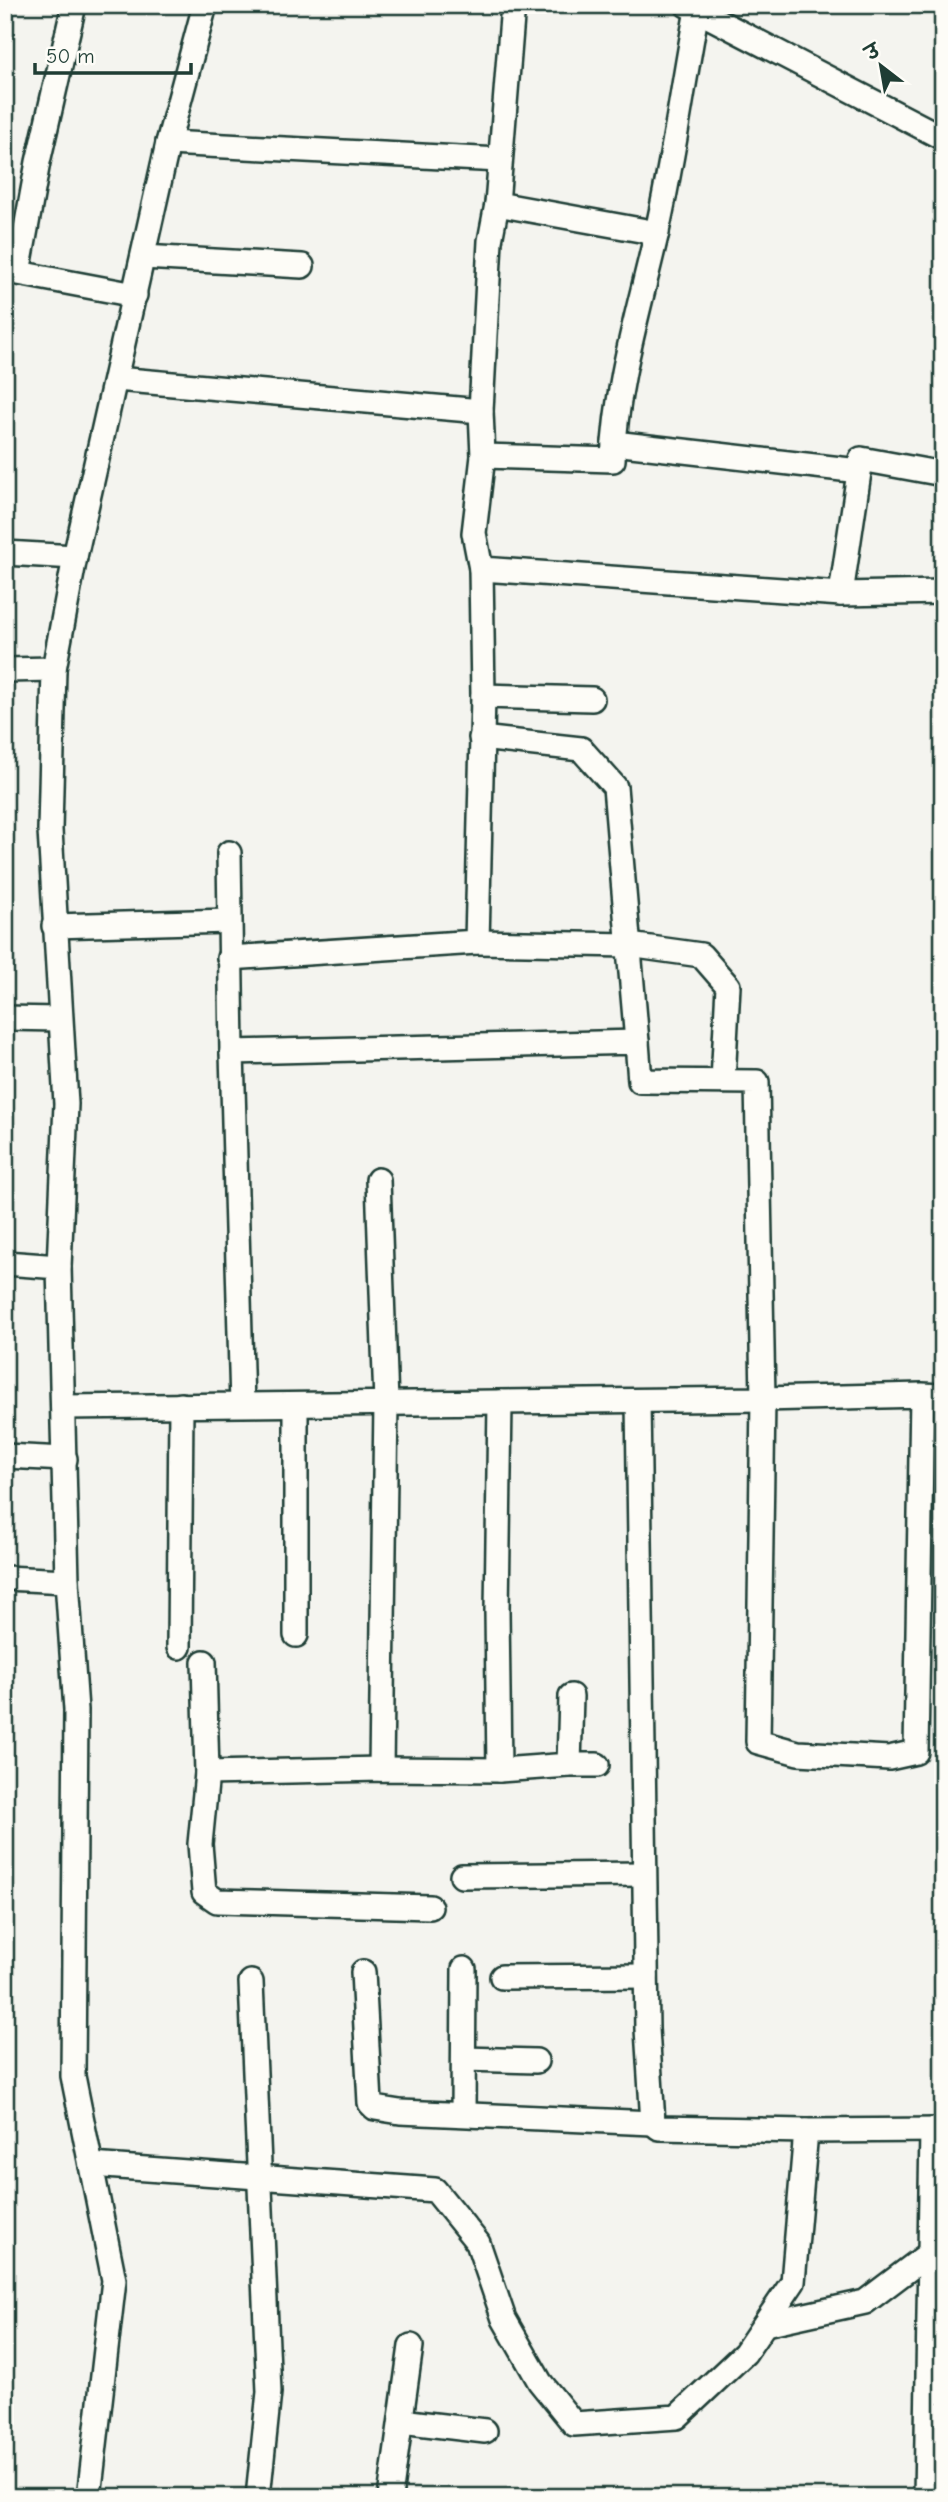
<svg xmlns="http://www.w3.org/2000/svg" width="948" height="2502" font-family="'Comic Neue','Playpen Sans Deva',sans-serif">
	<rect width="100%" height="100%" fill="#f4f4ef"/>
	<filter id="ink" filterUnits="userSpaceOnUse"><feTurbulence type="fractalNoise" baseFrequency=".0143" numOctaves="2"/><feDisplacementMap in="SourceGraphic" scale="14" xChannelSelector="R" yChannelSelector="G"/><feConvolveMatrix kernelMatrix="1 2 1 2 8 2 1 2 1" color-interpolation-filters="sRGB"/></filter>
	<g filter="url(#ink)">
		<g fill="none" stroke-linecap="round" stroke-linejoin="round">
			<g stroke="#1f3d34" stroke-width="28">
				<g id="minor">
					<polyline points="74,5 38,162 18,273 135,295"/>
					<polyline points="513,5 497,204 490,241 481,411 483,456 474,533 481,569 841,594 943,592"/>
					<polyline points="687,5 943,138"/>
					<polyline points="168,143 500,160"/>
					<polyline points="497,204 657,233"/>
					<polyline points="143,257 302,266"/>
					<polyline points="116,379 481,411"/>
					<polyline points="614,443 859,471"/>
					<path d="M483,456L613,460C616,384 639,310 656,236C673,161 683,85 697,10"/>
					<polyline points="5,553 75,557"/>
					<polyline points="841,594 861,459 943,474"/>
					<polyline points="5,670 54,669"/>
					<polyline points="483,696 592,699"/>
					<polyline points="481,738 581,749 615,787 637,1042"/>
					<polyline points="229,853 232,1052"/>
					<polyline points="54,926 229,921"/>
					<polyline points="477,942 629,945 701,955 728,986 723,1081"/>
					<polyline points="229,958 477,942 483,696 481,569"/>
					<polyline points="5,1018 59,1019"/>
					<polyline points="378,1180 386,1403 381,1769"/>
					<polyline points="5,1263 59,1267"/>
					<polyline points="922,1395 916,1752 889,1758 798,1753 758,1742 763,1399 922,1395 943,1396"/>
					<polyline points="638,1401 647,2029 653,2123 659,2128 806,2131 943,2130"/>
					<polyline points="63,1407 763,1399 757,1082 640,1081 637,1042 232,1052 242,1405"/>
					<polyline points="5,1456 65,1459"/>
					<polyline points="5,1578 67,1581"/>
					<polyline points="296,1635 296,1405"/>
					<polyline points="179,1647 181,1405"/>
					<polyline points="204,1662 207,1773 200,1844 204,1892 217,1901 430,1907"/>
					<polyline points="569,1765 597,1765"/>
					<polyline points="499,1770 497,1611 500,1402"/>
					<polyline points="207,1773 381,1769 499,1770 569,1765 571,1696"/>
					<polyline points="462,1876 644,1874"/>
					<polyline points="363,1972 370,2103 375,2108 400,2112 653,2123"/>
					<polyline points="502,1977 646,1976"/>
					<polyline points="251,1982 269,2392 258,2497"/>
					<polyline points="464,2059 536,2061"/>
					<polyline points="463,2114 464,1969"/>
					<polyline points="91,2165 435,2190 478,2243 504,2319 540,2382 574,2424 677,2417 745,2353 793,2282 806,2131"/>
					<polyline points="765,2324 865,2302 930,2253"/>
					<polyline points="401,2421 485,2431"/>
					<polyline points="89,2497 114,2280 73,2076 76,1710 67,1581 59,1267 66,1104 50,830 54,669 75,557 168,143 205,5"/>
					<polyline points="390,2497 411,2346"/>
					<polyline points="926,2497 932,2130"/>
				</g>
			</g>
			<use href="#minor" stroke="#fdfcf7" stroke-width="23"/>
		</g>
	</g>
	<rect width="948" height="2502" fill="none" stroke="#fdfcf7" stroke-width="28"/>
	<rect x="14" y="14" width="920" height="2474" fill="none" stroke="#1f3d34" stroke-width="2.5" filter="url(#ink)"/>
	<g transform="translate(881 66) rotate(329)" stroke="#fdfcf7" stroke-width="5" paint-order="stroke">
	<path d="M0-5L12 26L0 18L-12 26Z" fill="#1f3d34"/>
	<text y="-10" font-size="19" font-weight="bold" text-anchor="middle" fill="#1f3d34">उ</text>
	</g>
	<path d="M35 63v10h156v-10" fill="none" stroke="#1f3d34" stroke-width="3.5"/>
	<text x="46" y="63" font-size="21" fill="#1f3d34" stroke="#fdfcf7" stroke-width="5" paint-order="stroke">50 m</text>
</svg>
